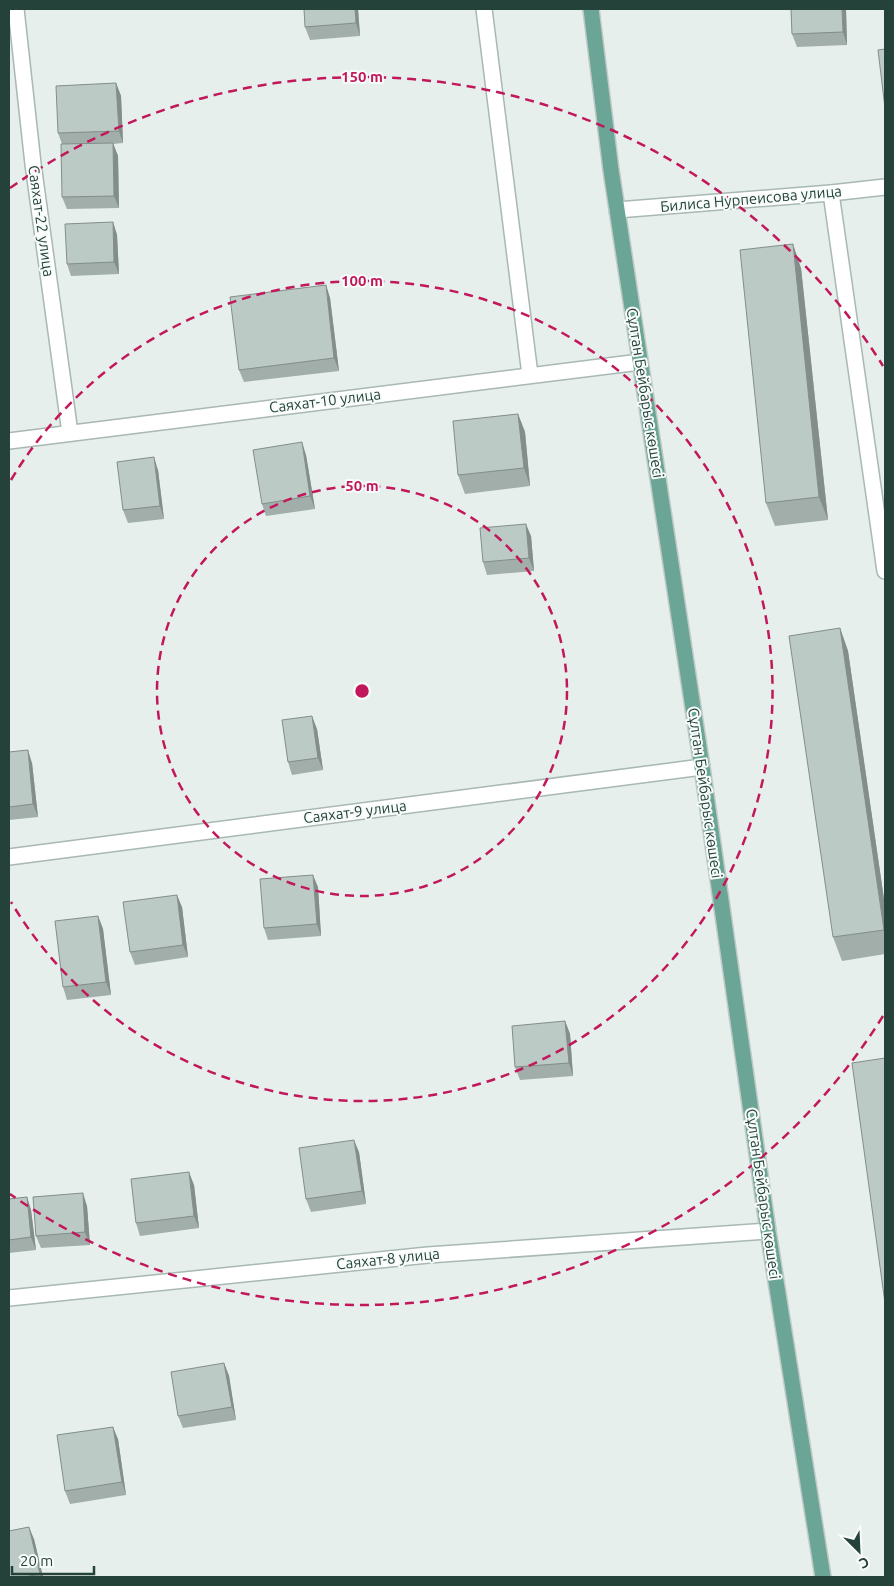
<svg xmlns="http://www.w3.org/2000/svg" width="894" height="1586" font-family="Ubuntu,sans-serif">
	<rect width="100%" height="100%" fill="#e6efeb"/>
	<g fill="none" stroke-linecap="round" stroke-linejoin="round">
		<g stroke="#a8b8b2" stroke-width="18">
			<g id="minor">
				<polyline points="16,9 33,164 70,433"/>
				<polyline points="484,9 530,375"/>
				<polyline points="831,193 885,571"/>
				<polyline points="617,210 831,193 885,187"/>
				<polyline points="9,441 640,362"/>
				<polyline points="9,857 702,767"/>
				<polyline points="9,1298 428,1255 768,1231"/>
			</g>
		</g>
		<g stroke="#c2cac8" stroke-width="18">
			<polyline id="major" points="591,9 611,170 702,767 768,1231 823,1577"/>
		</g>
		<use href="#minor" stroke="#fff" stroke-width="15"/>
		<use href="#major" stroke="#6aa596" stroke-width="15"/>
	</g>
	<g fill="#a1aea9">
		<polygon points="358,9 360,36 310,40 305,27"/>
		<polygon points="791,9 846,9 847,45 797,47 792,34"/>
		<polygon points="116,83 121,96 123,143 113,144 118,156 119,208 67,209 62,197 62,144 58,133"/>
		<polygon points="113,222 117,235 119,274 71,276 67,264"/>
		<polygon points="801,268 828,520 775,526 766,503"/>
		<polygon points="326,285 330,298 339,371 244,382 239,370"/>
		<polygon points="518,414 525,432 530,486 465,494 458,475"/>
		<polygon points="306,455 315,509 266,516 262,504"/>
		<polygon points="158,470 164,519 128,523 123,510"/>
		<polygon points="531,536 534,571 487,575 483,562"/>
		<polygon points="840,628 848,651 885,906 885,954 842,961 833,937"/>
		<polygon points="317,729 323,770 292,775 288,762"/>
		<polygon points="9,752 32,763 38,817 9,820"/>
		<polygon points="318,887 321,936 268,940 264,928"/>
		<polygon points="182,907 188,957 135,965 130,952"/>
		<polygon points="98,916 103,929 111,995 67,1000 63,987"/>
		<polygon points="565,1021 570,1034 573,1076 520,1080 515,1067"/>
		<polygon points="359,1152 366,1204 311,1212 306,1199"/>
		<polygon points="194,1185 199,1228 140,1236 136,1223"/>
		<polygon points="27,1197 31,1210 36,1250 9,1253 9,1199"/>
		<polygon points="87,1206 90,1245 41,1248 36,1236"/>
		<polygon points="224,1363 229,1376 236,1420 183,1428 178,1416"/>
		<polygon points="118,1439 126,1495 70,1504 65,1491"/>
		<polygon points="34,1539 43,1577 9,1577"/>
	</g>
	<g fill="#838d89">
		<polygon points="355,9 358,9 360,36 356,23"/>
		<polygon points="842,9 846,9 847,45 843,32"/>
		<polygon points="116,83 121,96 123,143 119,131"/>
		<polygon points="113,143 118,156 119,208 114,196"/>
		<polygon points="113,222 117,235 119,274 114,262"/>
		<polygon points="793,244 801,268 828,520 819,497"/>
		<polygon points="326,285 330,298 339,371 334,358"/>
		<polygon points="518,414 525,432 530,486 524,468"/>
		<polygon points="302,442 306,455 315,509 310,496"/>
		<polygon points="154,457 158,470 164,519 160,506"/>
		<polygon points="526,524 531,536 534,571 529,558"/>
		<polygon points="840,628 848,651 885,906 885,934 884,930"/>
		<polygon points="312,716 317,729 323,770 318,758"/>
		<polygon points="28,750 32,763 38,817 33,804"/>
		<polygon points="313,875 318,887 321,936 317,924"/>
		<polygon points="177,895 182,907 188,957 183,945"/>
		<polygon points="98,916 103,929 111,995 106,982"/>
		<polygon points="565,1021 570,1034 573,1076 569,1063"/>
		<polygon points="354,1140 359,1152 366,1204 362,1191"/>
		<polygon points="189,1172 194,1185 199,1228 194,1216"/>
		<polygon points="83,1193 87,1206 90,1245 85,1232"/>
		<polygon points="27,1197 31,1210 36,1250 31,1237"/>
		<polygon points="224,1363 229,1376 236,1420 232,1407"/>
		<polygon points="113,1427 118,1439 126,1495 122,1482"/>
		<polygon points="29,1527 34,1539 43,1577 41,1577 40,1574"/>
	</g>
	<g fill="#bbcac4" stroke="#838d89">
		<polygon points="304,9 355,9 356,23 305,27"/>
		<polygon points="791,9 842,9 843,32 792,34"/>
		<polygon points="885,49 885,108 878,50"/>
		<polygon points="116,83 119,131 58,133 56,86"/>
		<polygon points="113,143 114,196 62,197 61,144"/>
		<polygon points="113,222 114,262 67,264 65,224"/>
		<polygon points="793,244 819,497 766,503 740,250"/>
		<polygon points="326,285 334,358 239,370 230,297"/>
		<polygon points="518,414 524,468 458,475 453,421"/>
		<polygon points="302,442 310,496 262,504 253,450"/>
		<polygon points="154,457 160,506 123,510 117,462"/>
		<polygon points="526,524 529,558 483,562 480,528"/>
		<polygon points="840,628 884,930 833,937 789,636"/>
		<polygon points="312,716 318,758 288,762 282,720"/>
		<polygon points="28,750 33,804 9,807 9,752"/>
		<polygon points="313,875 317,924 264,928 260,879"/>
		<polygon points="177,895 183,945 130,952 123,902"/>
		<polygon points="98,916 106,982 63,987 55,921"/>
		<polygon points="565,1021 569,1063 515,1067 512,1026"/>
		<polygon points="885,1058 885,1303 852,1063"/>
		<polygon points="354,1140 362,1191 306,1199 299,1148"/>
		<polygon points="189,1172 194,1216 136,1223 131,1179"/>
		<polygon points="83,1193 85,1232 36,1236 33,1197"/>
		<polygon points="27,1197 31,1237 9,1240 9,1199"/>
		<polygon points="224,1363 232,1407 178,1416 171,1372"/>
		<polygon points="113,1427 122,1482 65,1491 57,1435"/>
		<polygon points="29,1527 40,1574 24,1577 9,1577 9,1531"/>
	</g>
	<g fill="none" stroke="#c2185b" stroke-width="2.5" stroke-dasharray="9 6">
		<circle cx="362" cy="691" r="205"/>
		<path d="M11 480A410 410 0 1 1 11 902"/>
		<path d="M883 1016A614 614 0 0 1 10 1194M10 188A614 614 0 0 1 883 366"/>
	</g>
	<g text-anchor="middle" stroke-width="4" stroke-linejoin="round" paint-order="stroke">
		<g font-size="15" fill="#24423a" stroke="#f7fbf9">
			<text transform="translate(751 199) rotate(-5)" y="5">Билиса Нурпеисова улица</text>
			<text transform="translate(41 221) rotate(82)" y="5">Саяхат-22 улица</text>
			<text transform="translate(645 393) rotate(81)" y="5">Сұлтан Бейбарыс көшесі</text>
			<text transform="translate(325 401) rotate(-7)" y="5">Саяхат-10 улица</text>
			<text transform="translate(705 793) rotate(82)" y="5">Сұлтан Бейбарыс көшесі</text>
			<text transform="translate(355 812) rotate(-7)" y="5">Саяхат-9 улица</text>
			<text transform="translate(763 1194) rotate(82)" y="5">Сұлтан Бейбарыс көшесі</text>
			<text transform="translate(388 1259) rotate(-6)" y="5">Саяхат-8 улица</text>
		</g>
	</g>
	<circle cx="362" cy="691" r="8" fill="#c2185b" stroke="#f7fbf9" stroke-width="2.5"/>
	<g font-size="15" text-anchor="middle" font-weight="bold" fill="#c2185b" stroke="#f7fbf9" stroke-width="4" stroke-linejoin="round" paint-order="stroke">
		<text x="362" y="82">150 m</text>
		<text x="362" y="286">100 m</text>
		<text x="362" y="491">50 m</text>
	</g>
	<rect width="894" height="1586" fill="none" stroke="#24423a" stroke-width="20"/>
	<g transform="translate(859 1551) rotate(156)" stroke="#f7fbf9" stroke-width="4" paint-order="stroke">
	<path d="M0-4L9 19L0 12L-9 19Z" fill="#24423a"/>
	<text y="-8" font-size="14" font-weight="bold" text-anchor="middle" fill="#24423a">С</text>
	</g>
	<path d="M12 1566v8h82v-8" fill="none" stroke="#24423a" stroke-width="2.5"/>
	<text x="20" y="1566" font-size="15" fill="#24423a" stroke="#f7fbf9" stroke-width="4" paint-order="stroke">20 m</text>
</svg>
